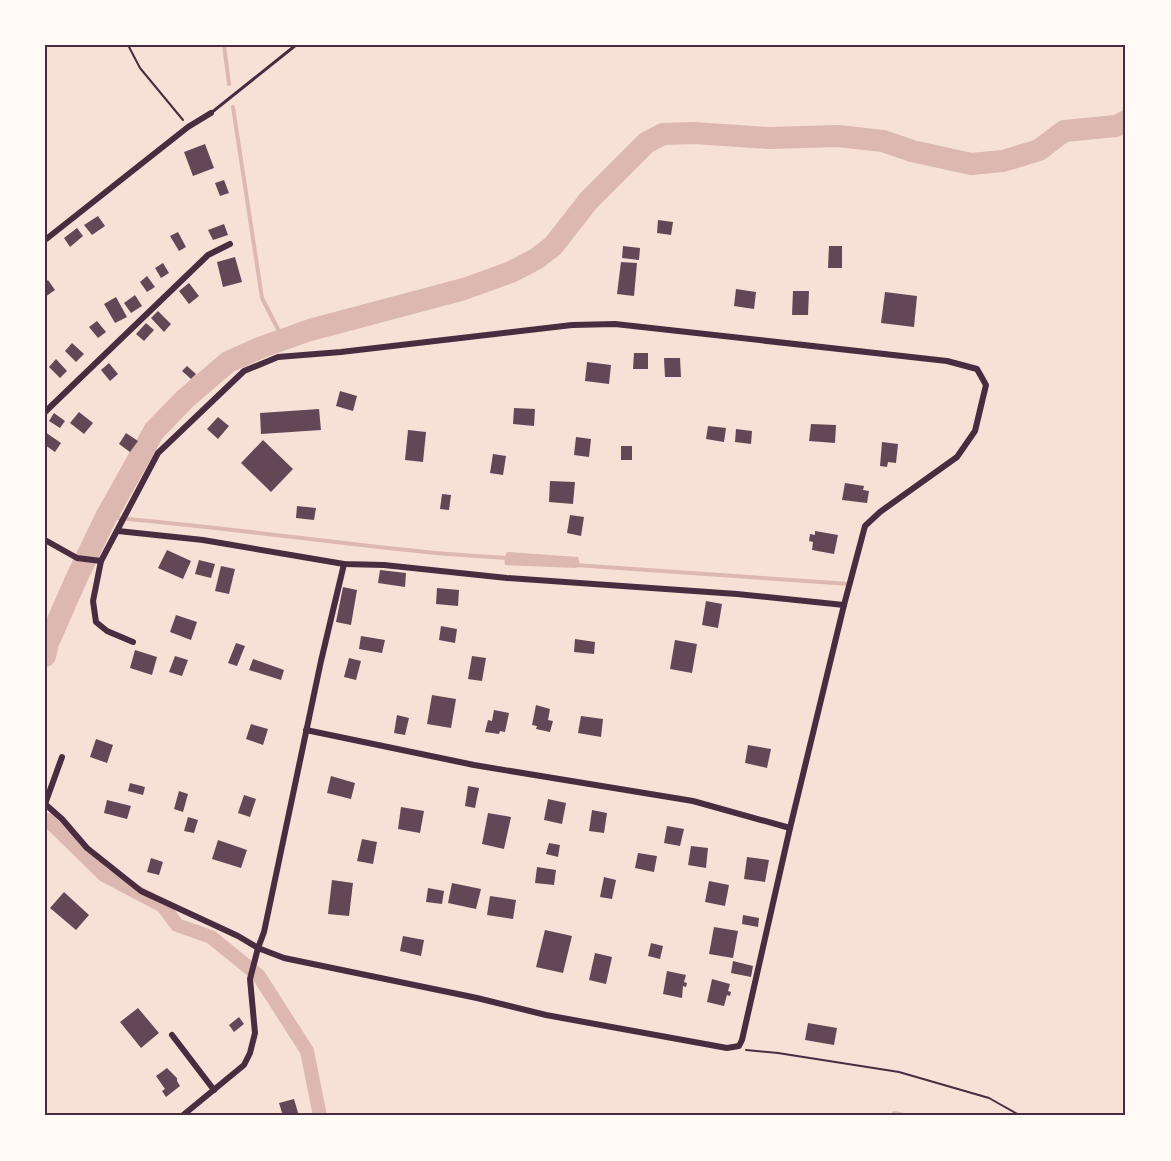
<svg xmlns="http://www.w3.org/2000/svg" width="1171" height="1161" font-family="Overpass,sans-serif">
	<rect width="100%" height="100%" fill="#f7e1d7"/>
	<polygon fill="#dcb8b0" points="507,552 578,557 580,565 576,568 505,565 504,558"/>
	<g fill="none" stroke-linecap="round" stroke-linejoin="round">
		<g stroke="#dcb8b0" stroke-width="4">
			<polyline points="224,45 229,84"/>
			<polyline points="233,107 262,298 283,339"/>
			<path d="M106,517C213,526 319,541 426,552C453,555 481,556 508,558"/>
			<polyline points="575,565 849,584"/>
			<polyline points="894,1113 909,1116"/>
		</g>
		<polyline stroke="#dcb8b0" stroke-width="14" points="48,820 104,875 163,906 177,925 211,937 259,976 307,1051 320,1116"/>
		<polyline stroke="#dcb8b0" stroke-width="22" points="45,656 48,643 77,577 106,517 154,431 185,399 228,362 262,347 310,330 464,289 511,272 536,259 553,246 589,200 646,143 663,134 694,133 768,138 838,136 883,141 912,151 971,164 1003,161 1039,150 1064,131 1116,126 1126,121"/>
	</g>
	<g fill="#644757">
		<polygon points="205,144 214,168 193,176 184,152"/>
		<polygon points="224,180 229,193 220,196 215,183"/>
		<polygon points="98,216 105,226 92,235 84,225"/>
		<polygon points="658,220 673,222 671,235 657,233"/>
		<polygon points="224,224 228,235 213,240 208,230"/>
		<polygon points="77,228 83,236 70,247 64,238"/>
		<polygon points="178,232 186,247 179,251 170,236"/>
		<polygon points="623,246 640,248 639,260 622,258"/>
		<polygon points="829,246 842,246 842,268 828,268"/>
		<polygon points="235,257 242,282 223,287 217,262"/>
		<polygon points="621,262 637,263 634,296 617,294"/>
		<polygon points="163,263 169,273 161,278 155,268"/>
		<polygon points="147,276 155,287 147,292 140,282"/>
		<polygon points="48,280 55,290 45,297 45,283"/>
		<polygon points="189,283 199,296 189,304 179,291"/>
		<polygon points="736,289 756,292 754,309 734,306"/>
		<polygon points="793,291 809,291 808,315 792,315"/>
		<polygon points="885,292 917,296 914,327 881,323"/>
		<polygon points="135,295 142,306 131,313 124,303"/>
		<polygon points="116,297 127,317 115,323 104,304"/>
		<polygon points="158,311 171,324 164,332 151,318"/>
		<polygon points="97,321 106,332 98,338 89,327"/>
		<polygon points="146,323 154,330 144,341 136,334"/>
		<polygon points="72,343 84,354 76,362 65,351"/>
		<polygon points="634,353 648,353 648,369 633,369"/>
		<polygon points="664,358 680,358 681,377 665,377"/>
		<polygon points="56,359 67,371 60,378 49,367"/>
		<polygon points="587,362 611,365 609,384 585,381"/>
		<polygon points="109,363 118,374 110,381 101,370"/>
		<polygon points="187,366 196,374 191,379 182,371"/>
		<polygon points="340,391 357,396 353,411 336,406"/>
		<polygon points="514,408 535,409 534,426 513,424"/>
		<polygon points="319,409 321,430 261,434 260,413"/>
		<polygon points="79,412 93,423 84,434 70,423"/>
		<polygon points="54,413 65,421 60,428 49,421"/>
		<polygon points="218,417 229,426 218,439 207,429"/>
		<polygon points="811,424 836,425 835,443 809,441"/>
		<polygon points="708,426 726,428 724,442 706,439"/>
		<polygon points="736,429 752,431 751,444 735,442"/>
		<polygon points="408,430 426,432 423,462 405,460"/>
		<polygon points="45,432 61,443 55,452 45,445"/>
		<polygon points="126,433 138,441 130,452 119,444"/>
		<polygon points="576,437 591,439 589,457 574,455"/>
		<polygon points="263,440 293,469 271,492 241,463"/>
		<polygon points="882,442 898,444 896,463 888,462 887,467 880,466"/>
		<rect x="621" y="446" width="11" height="14"/>
		<polygon points="493,454 506,456 503,475 490,473"/>
		<polygon points="550,481 575,482 573,504 549,502"/>
		<polygon points="845,483 864,486 863,490 869,491 867,503 842,500"/>
		<polygon points="442,494 451,495 449,510 440,509"/>
		<polygon points="297,506 316,508 314,520 296,518"/>
		<polygon points="570,515 584,517 581,536 567,533"/>
		<polygon points="815,531 838,535 834,554 812,550 813,542 809,541 810,534 815,535"/>
		<polygon points="167,550 191,561 183,579 158,568"/>
		<polygon points="199,560 215,564 211,578 195,574"/>
		<polygon points="221,566 235,569 229,594 215,591"/>
		<polygon points="380,570 406,573 405,587 378,583"/>
		<polygon points="343,587 357,590 351,625 336,622"/>
		<polygon points="437,588 459,590 458,606 436,604"/>
		<polygon points="706,601 722,604 718,628 702,625"/>
		<polygon points="176,615 197,622 191,640 170,632"/>
		<polygon points="441,626 457,629 455,643 439,640"/>
		<polygon points="361,636 385,640 382,653 359,649"/>
		<polygon points="575,639 595,642 594,654 574,652"/>
		<polygon points="675,640 697,644 692,673 670,669"/>
		<polygon points="236,643 245,646 237,666 228,663"/>
		<polygon points="135,650 157,657 152,675 130,668"/>
		<polygon points="175,656 188,660 182,676 169,672"/>
		<polygon points="472,656 486,658 482,681 468,679"/>
		<polygon points="349,658 361,661 356,680 344,677"/>
		<polygon points="253,659 284,670 281,680 249,670"/>
		<polygon points="432,695 456,699 451,728 427,724"/>
		<polygon points="536,705 550,709 548,720 553,721 550,732 536,729 537,726 532,725"/>
		<polygon points="494,710 509,713 505,732 500,731 499,734 485,732 488,720 492,721"/>
		<polygon points="397,715 409,718 405,735 394,733"/>
		<polygon points="581,716 603,719 601,737 578,733"/>
		<polygon points="251,724 268,729 263,745 246,739"/>
		<polygon points="96,739 113,745 107,763 90,757"/>
		<polygon points="748,745 771,749 767,768 745,763"/>
		<polygon points="331,776 355,783 351,799 327,793"/>
		<polygon points="130,783 145,787 143,795 128,791"/>
		<polygon points="468,786 479,788 475,808 465,806"/>
		<polygon points="179,791 188,794 183,812 174,809"/>
		<polygon points="244,795 256,799 250,817 238,813"/>
		<polygon points="548,799 566,803 562,824 544,820"/>
		<polygon points="107,800 131,806 127,819 104,813"/>
		<polygon points="401,807 424,811 420,833 398,829"/>
		<polygon points="592,810 607,813 604,833 589,831"/>
		<polygon points="488,813 511,817 504,849 482,844"/>
		<polygon points="188,817 198,820 194,833 184,831"/>
		<polygon points="667,826 684,829 680,846 664,843"/>
		<polygon points="362,839 377,842 373,864 357,861"/>
		<polygon points="218,840 247,850 241,868 212,859"/>
		<polygon points="549,843 560,845 558,857 546,854"/>
		<polygon points="691,846 708,848 706,868 688,865"/>
		<polygon points="638,853 657,856 654,872 635,868"/>
		<polygon points="747,857 769,860 765,882 744,879"/>
		<polygon points="151,858 163,862 159,875 147,872"/>
		<polygon points="537,867 556,870 554,885 535,883"/>
		<polygon points="604,877 616,880 612,899 600,897"/>
		<polygon points="332,880 353,883 349,916 328,914"/>
		<polygon points="709,881 729,885 725,906 705,902"/>
		<polygon points="452,883 481,889 476,909 448,903"/>
		<polygon points="428,888 444,891 442,904 426,902"/>
		<polygon points="64,892 89,915 76,930 50,908"/>
		<polygon points="490,896 516,900 513,919 487,915"/>
		<polygon points="743,915 759,918 758,927 742,924"/>
		<polygon points="714,927 738,931 733,958 709,954"/>
		<polygon points="545,930 572,936 563,973 536,967"/>
		<polygon points="403,936 424,940 421,956 400,951"/>
		<polygon points="651,943 663,946 660,959 648,956"/>
		<polygon points="595,953 612,957 606,984 589,980"/>
		<polygon points="733,961 753,966 751,977 731,973"/>
		<polygon points="667,971 686,975 684,982 687,983 686,987 683,986 682,998 663,994"/>
		<polygon points="712,979 730,984 728,991 731,992 730,996 727,995 724,1006 707,1002"/>
		<polygon points="138,1008 159,1033 141,1048 120,1022"/>
		<polygon points="239,1017 244,1024 234,1032 229,1025"/>
		<polygon points="808,1023 837,1028 834,1045 805,1040"/>
		<polygon points="167,1068 177,1078 177,1081 180,1086 166,1097 162,1091 165,1089 156,1076"/>
		<polygon points="294,1099 299,1116 283,1116 279,1103"/>
	</g>
	<g fill="none" stroke-linecap="round" stroke-linejoin="round">
		<g stroke="#4a2c40" stroke-width="2">
			<polyline points="128,45 140,68 183,120"/>
			<polyline points="746,1050 778,1053 899,1072 989,1098 1021,1116"/>
		</g>
		<polyline stroke="#4a2c40" stroke-width="3" points="211,113 296,45"/>
		<g stroke="#4a2c40" stroke-width="6">
			<polyline points="45,240 188,127 211,113"/>
			<polyline points="45,412 208,255 230,244"/>
			<polyline points="118,531 203,540 344,564 384,565 507,578 737,594 844,605"/>
			<polyline points="45,540 77,558 101,561"/>
			<polyline points="306,730 474,765 693,801 790,828"/>
			<polyline points="45,804 62,819 87,848 141,891 238,936 258,948 284,958 477,998 546,1015 727,1048 739,1046 742,1040 790,828 844,605 865,526 880,512 957,457 975,431 986,385 977,369 947,361 615,324 572,325 341,352 278,357 244,371 158,453 101,561 93,601 96,622 107,631 133,642"/>
			<polyline points="45,804 62,757"/>
			<polyline points="172,1035 214,1090"/>
			<polyline points="182,1116 244,1065 250,1053 255,1033 250,979 258,948 264,932 321,661 344,564"/>
		</g>
	</g>
	<rect width="1171" height="1161" fill="none" stroke="#fffaf5" stroke-width="93"/>
	<rect x="46" y="46" width="1078" height="1068" fill="none" stroke="#4a2c40" stroke-width="2"/>
</svg>
